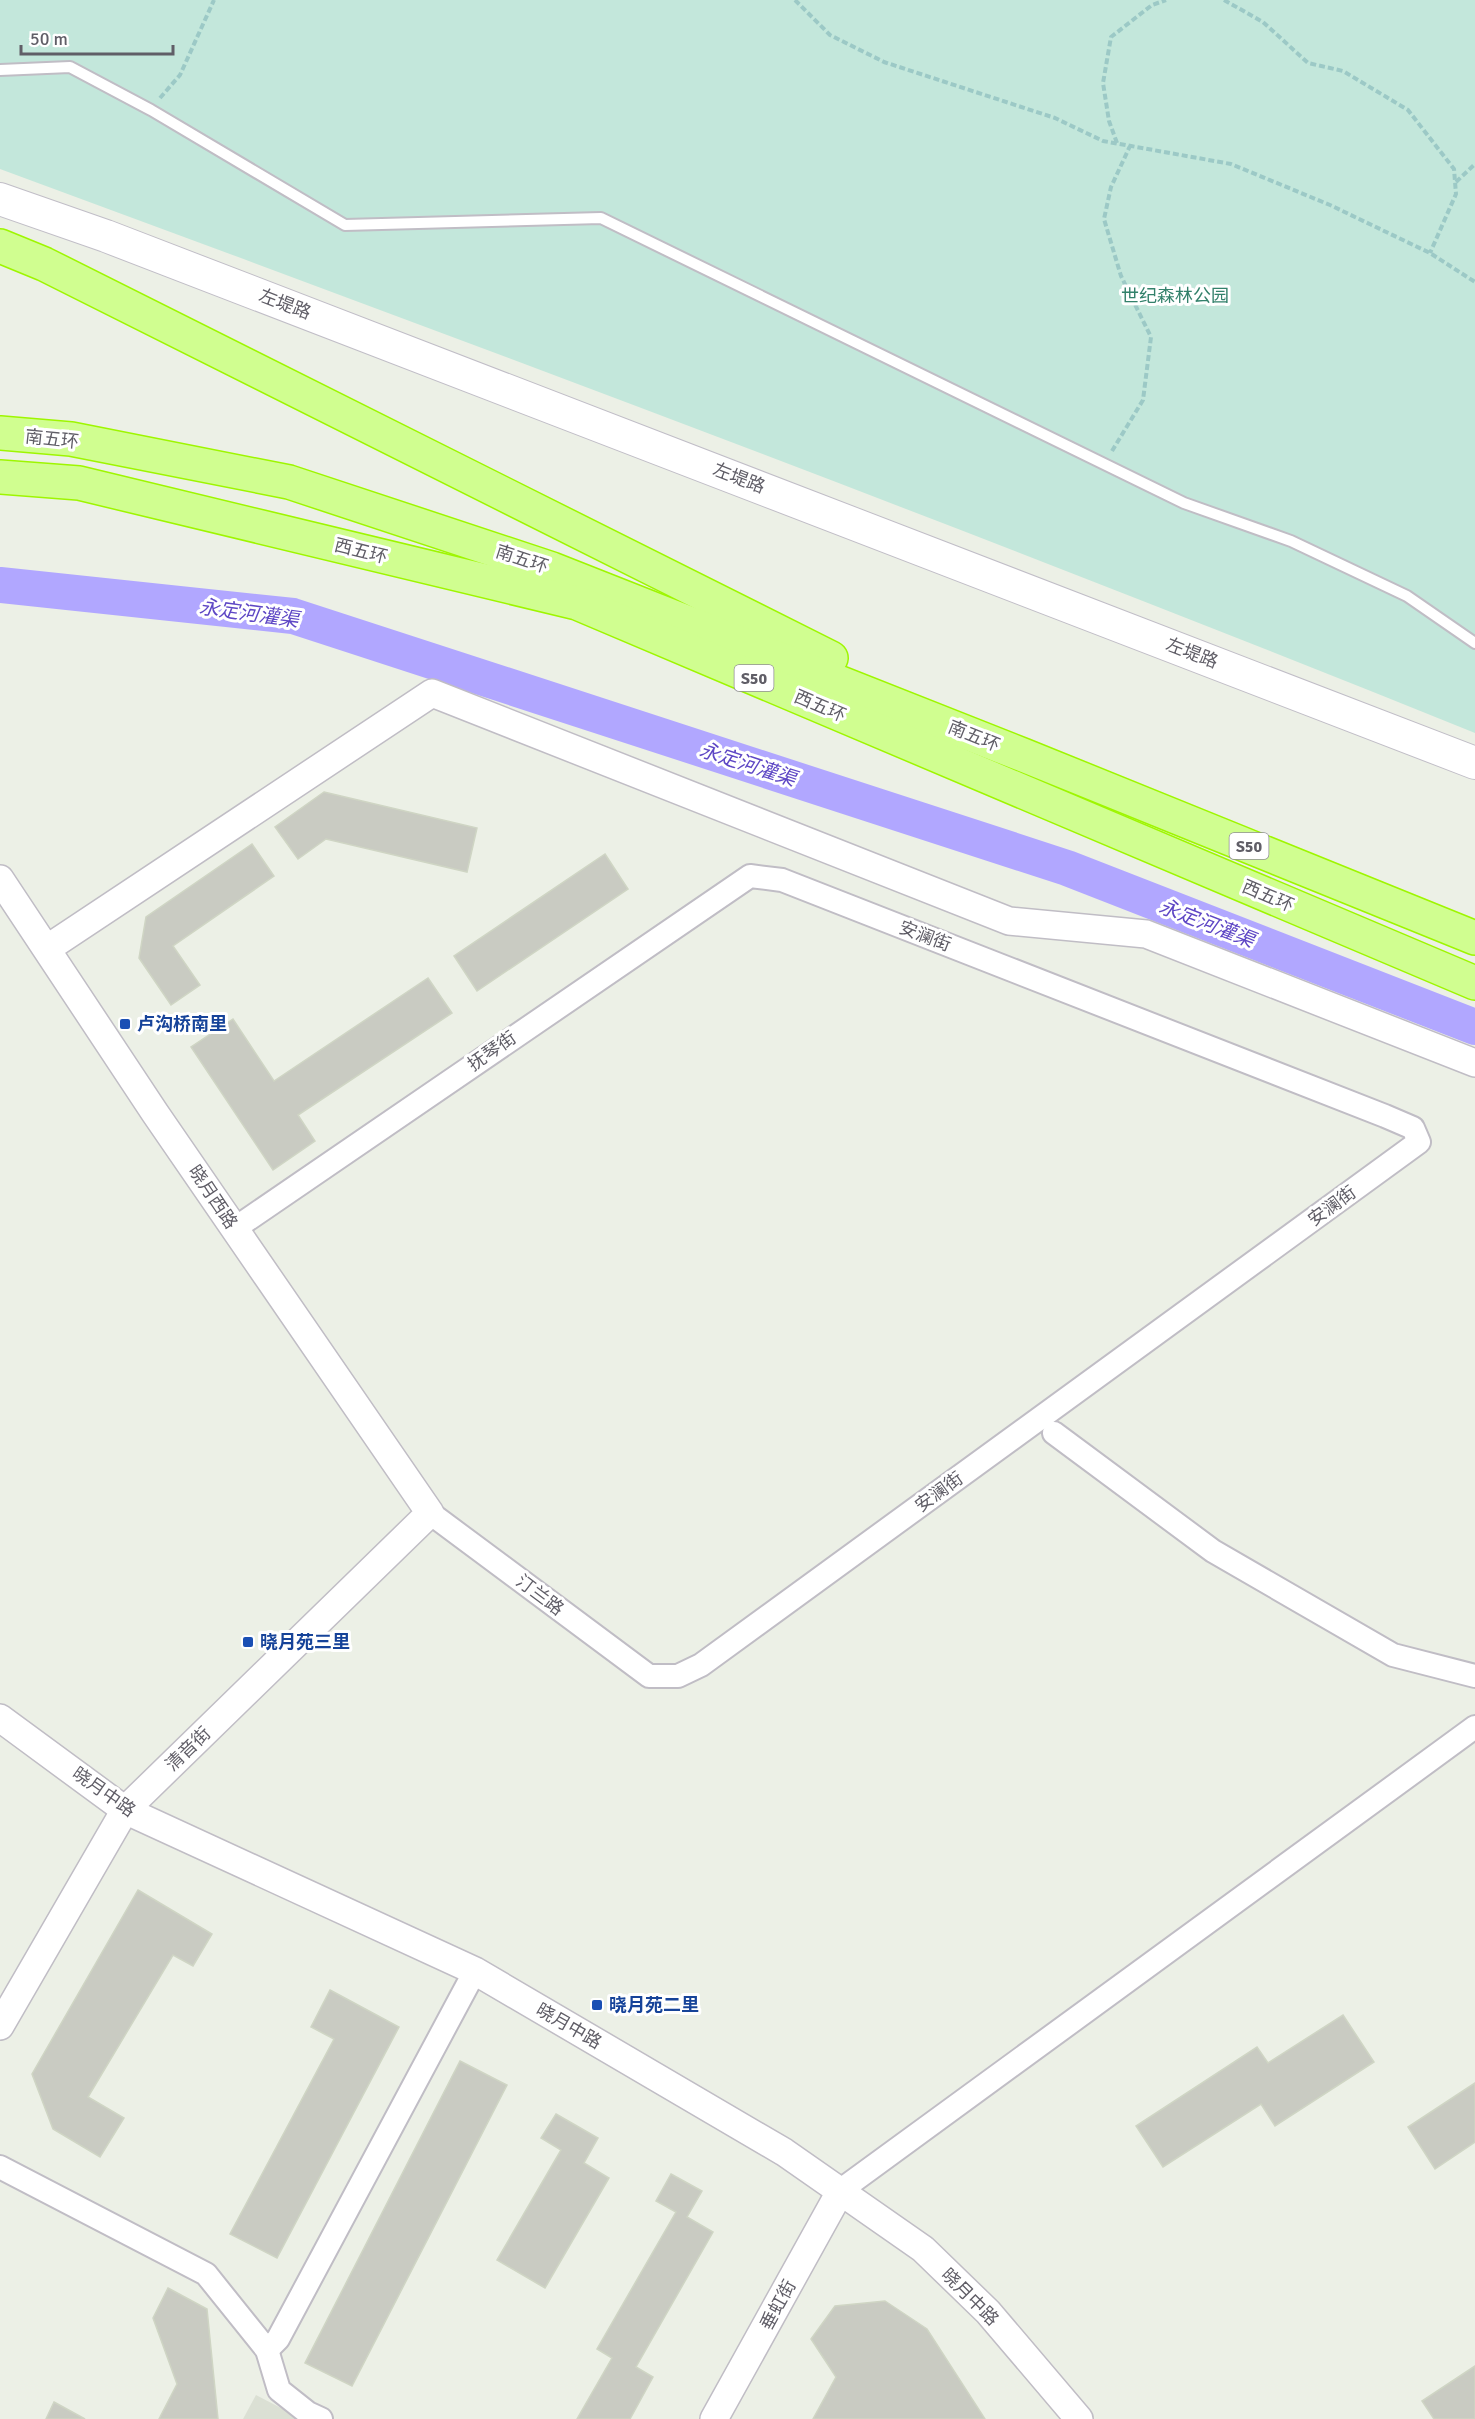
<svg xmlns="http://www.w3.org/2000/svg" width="1475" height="2419" font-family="Signika,'Noto Sans SC',sans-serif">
	<rect width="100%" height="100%" fill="#ecf0e6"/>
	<polygon fill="#dbe0d4" points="256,2395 302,2419 243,2419"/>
	<path fill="#c3e7db" d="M0,0H1475V733C987,536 494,351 0,169Z"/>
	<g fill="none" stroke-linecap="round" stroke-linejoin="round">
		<polyline stroke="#b1a7ff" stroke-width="36" points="0,585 293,616 1067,868 1475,1027"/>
	</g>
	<g fill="#c9cbc2" stroke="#cfd5c4" stroke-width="1.5">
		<polygon points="324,792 477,828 467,872 326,839 298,859 275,827"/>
		<polygon points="252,844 274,876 173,946 200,985 171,1005 139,958 146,917"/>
		<polygon points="605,854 628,889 477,991 454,956"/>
		<polygon points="428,978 452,1013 298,1115 315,1141 273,1170 191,1047 233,1019 274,1081"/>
		<polygon points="138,1890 212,1934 193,1966 173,1955 88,2097 124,2118 100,2157 53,2129 32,2074"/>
		<polygon points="330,1990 399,2027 277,2258 230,2234 334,2039 311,2027"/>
		<polygon points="1343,2015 1374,2062 1275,2126 1261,2104 1163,2167 1136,2126 1257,2047 1268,2063"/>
		<polygon points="460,2061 507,2085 352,2386 305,2363"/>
		<polygon points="1475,2083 1475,2142 1435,2169 1408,2127"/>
		<polygon points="556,2114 598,2138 584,2163 609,2178 545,2288 497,2260 561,2150 541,2138"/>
		<polygon points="671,2174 702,2191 687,2217 713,2232 636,2367 653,2377 630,2419 577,2419 612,2358 597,2349 676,2212 656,2201"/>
		<polygon points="168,2288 207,2309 218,2419 159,2419 177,2384 153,2318"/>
		<polygon points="885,2301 927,2329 985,2419 813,2419 836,2377 811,2339 835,2306"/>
		<polygon points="1475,2366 1475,2419 1434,2419 1422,2401"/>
		<polygon points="54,2402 85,2419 46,2419"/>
	</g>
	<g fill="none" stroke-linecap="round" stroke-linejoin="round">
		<g stroke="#c0bdc5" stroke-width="14">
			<polyline id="service" points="0,70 70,67 151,110 345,225 601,218 1184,503 1291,541 1407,596 1475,643"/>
		</g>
		<g stroke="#c0bdc5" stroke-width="26">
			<g id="minor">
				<polyline points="234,1229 750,876 782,880 1385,1116 1413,1128 1419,1142 701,1665 678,1676 649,1676 430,1513"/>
				<polyline points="1054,1433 1213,1551 1393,1655 1475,1676"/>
				<polyline points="0,2167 206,2274 267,2350 279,2390 308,2413 321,2419"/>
				<polyline points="841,2190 1475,1727"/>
				<polyline points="267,2350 278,2339 475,1971"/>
			</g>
		</g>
		<g stroke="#c0bdc5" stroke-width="30">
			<g id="tertiary">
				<polyline points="0,879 155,1113 430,1513 125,1810 0,2026"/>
				<polyline points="48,948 432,693 1009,921 1146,934 1475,1063"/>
				<polyline points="0,1718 125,1810 475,1971 784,2152 923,2249 988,2312 1079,2419"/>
				<polyline points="714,2419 841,2190"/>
			</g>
		</g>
		<g stroke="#c1bec7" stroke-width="34">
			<polyline id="secondary" points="0,199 106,236 1475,763"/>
		</g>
		<g stroke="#9ef600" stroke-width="36">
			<g id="motorway">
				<polyline points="0,246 44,264 831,658"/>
				<polyline points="0,433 71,439 289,482 552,569 1023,755 1475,938"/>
				<polyline points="0,477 79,483 577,603 1475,983"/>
			</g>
		</g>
		<g stroke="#9cc9c6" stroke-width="4" stroke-dasharray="6 3" stroke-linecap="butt">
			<polyline points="795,0 830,35 884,62 1055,118 1103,141 1231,164 1330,205 1430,253 1475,282"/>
			<polyline points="1224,0 1263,22 1308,63 1343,71 1408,110 1454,169 1456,194 1430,253"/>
			<polyline points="160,98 180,75 214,0"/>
			<polyline points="1117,143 1109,121 1103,83 1111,37 1152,5 1166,0"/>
			<polyline points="1456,182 1475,164"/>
			<polyline points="1112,451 1143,400 1151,337 1121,276 1104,219 1111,187 1130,146"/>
		</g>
		<use href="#service" stroke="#fff" stroke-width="10"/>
		<use href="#minor" stroke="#fff" stroke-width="22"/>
		<use href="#tertiary" stroke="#fff" stroke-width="27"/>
		<use href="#secondary" stroke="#fff" stroke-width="32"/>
		<use href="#motorway" stroke="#d0fe90" stroke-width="33"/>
	</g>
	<g fill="#1a4fb4" stroke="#fff" stroke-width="2">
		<rect x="119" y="1018" width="12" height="12" rx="3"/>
		<rect x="242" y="1636" width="12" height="12" rx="3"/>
		<rect x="591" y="1999" width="12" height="12" rx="3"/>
	</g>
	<g text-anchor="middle" stroke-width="6" stroke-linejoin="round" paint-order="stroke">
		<g fill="#fff" stroke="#908e95" stroke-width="1.5">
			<rect x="734.5" y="665" width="39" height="26" rx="4.5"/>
			<rect x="1229.5" y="833" width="39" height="26" rx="4.5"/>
		</g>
		<g font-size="16" font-weight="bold" fill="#605e67">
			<text x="754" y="684">S50</text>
			<text x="1249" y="852">S50</text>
		</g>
		<g font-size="18" fill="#33816b" stroke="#fff">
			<text x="1175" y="302">世纪森林公园</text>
		</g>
		<g font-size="18" fill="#605e67" stroke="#fff">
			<text transform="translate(285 304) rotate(21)" y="6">左堤路</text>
			<text transform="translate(52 439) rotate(6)" y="6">南五环</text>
			<text transform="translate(739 478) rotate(21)" y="6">左堤路</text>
			<text transform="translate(361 551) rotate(14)" y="6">西五环</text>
			<text transform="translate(522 559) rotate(18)" y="6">南五环</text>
			<text transform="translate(1192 653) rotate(21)" y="6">左堤路</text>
			<text transform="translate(820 706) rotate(23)" y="6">西五环</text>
			<text transform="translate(974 736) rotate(22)" y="6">南五环</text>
			<text transform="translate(1268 896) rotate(23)" y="6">西五环</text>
			<text transform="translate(925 936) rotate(21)" y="6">安澜街</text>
			<text transform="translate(492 1051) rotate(-35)" y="6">抚琴街</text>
			<text transform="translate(213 1197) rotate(56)" y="6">晓月西路</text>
			<text transform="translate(1332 1206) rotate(-36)" y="6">安澜街</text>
			<text transform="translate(939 1492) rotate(-36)" y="6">安澜街</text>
			<text transform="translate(540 1595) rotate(37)" y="6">汀兰路</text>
			<text transform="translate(188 1749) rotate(-44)" y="6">清音街</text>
			<text transform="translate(104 1792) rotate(35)" y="6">晓月中路</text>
			<text transform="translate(569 2026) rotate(30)" y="6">晓月中路</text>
			<text transform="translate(970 2297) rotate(45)" y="6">晓月中路</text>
			<text transform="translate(778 2305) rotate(-61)" y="6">垂虹街</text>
		</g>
		<g font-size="18" font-weight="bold" fill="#164399" stroke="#fff" text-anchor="start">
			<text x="137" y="1030">卢沟桥南里</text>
			<text x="260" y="1648">晓月苑三里</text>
			<text x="609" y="2011">晓月苑二里</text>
		</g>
		<g font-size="20" font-style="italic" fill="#5e47c5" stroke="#fff">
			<text transform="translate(249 613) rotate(8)" y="7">永定河灌渠</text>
			<text transform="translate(748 764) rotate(18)" y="7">永定河灌渠</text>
			<text transform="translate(1207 923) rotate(21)" y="7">永定河灌渠</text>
		</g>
	</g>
	<path d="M21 45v9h152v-9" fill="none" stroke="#605e67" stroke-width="3"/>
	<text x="30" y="45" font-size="18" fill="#605e67" stroke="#ffffff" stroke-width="4.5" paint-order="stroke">50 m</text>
</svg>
